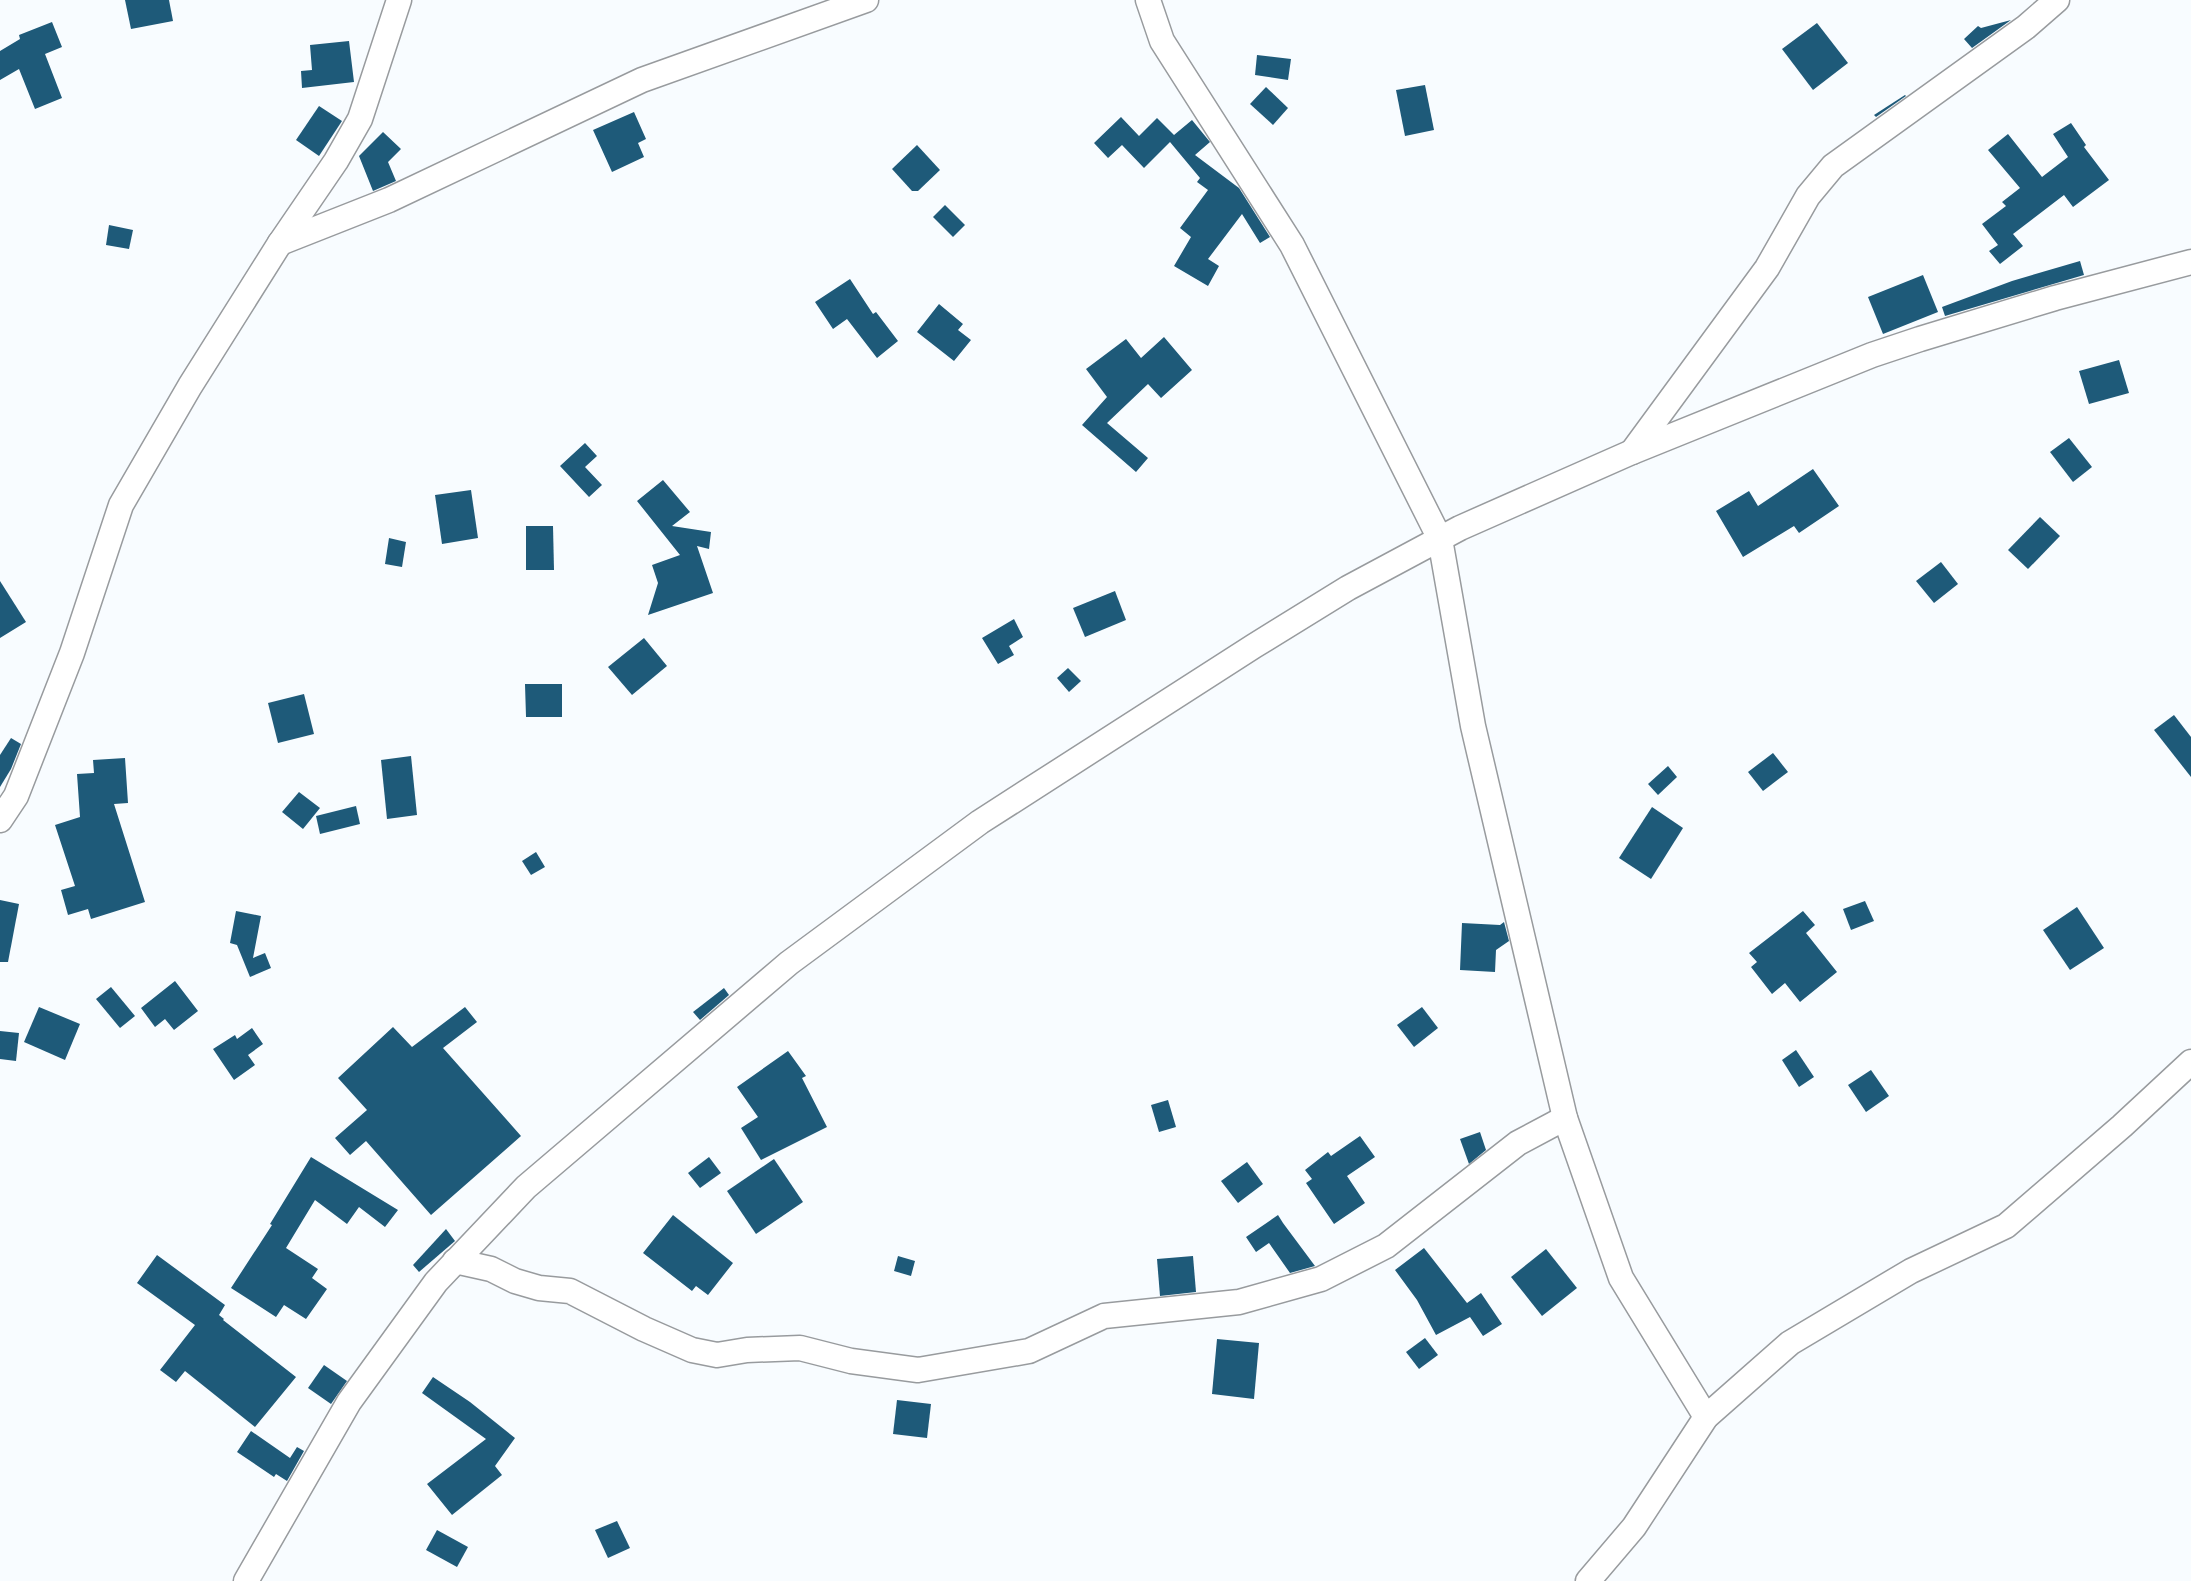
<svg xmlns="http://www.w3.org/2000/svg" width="2191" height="1581" font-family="'Asap Condensed',sans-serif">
	<rect width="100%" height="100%" fill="#f8fcff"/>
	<g fill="#1e5a79">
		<polygon points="125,0 169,0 173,21 131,29"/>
		<polygon points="2011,20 1972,48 1964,39 1978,26 1981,28"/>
		<polygon points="52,22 62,47 45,54 62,98 35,109 19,69 0,80 0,51 20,39 19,35"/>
		<polygon points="1817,23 1848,63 1813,90 1782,49"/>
		<polygon points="349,41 354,82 302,88 301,71 312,70 310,45"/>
		<polygon points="1257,55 1291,59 1288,80 1255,75"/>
		<polygon points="1425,85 1434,130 1405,136 1396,90"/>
		<polygon points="1266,87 1288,108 1273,125 1250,104"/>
		<polygon points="1905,95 1906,96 1876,117 1874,115"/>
		<polygon points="319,106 342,121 319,156 296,140"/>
		<polygon points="634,112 646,139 638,143 644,157 612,172 593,130"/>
		<polygon points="1121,117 1139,136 1157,118 1174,135 1192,120 1210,142 1195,155 1239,188 1270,237 1260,243 1242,214 1208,259 1219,266 1208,286 1174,266 1191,237 1180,228 1208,190 1197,182 1200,178 1170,142 1144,168 1122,145 1108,158 1094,143"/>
		<polygon points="2071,123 2086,145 2084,147 2109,180 2073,207 2064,195 2013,234 2023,246 2000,264 1989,251 1998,245 1982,224 2006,206 2002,202 2020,188 1988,150 2008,134 2042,177 2068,157 2053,134"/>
		<polygon points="383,132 401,149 388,162 396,181 373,191 359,156"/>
		<polygon points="917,145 940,170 918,191 912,191 892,169"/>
		<polygon points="945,205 965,225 953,237 933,217"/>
		<polygon points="109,225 133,230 129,249 106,245"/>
		<polygon points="2080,261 2084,275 1945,316 1942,307 2012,281"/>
		<polygon points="1923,275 1938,312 1883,334 1868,297"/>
		<polygon points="850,279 873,314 876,312 898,341 877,358 847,319 833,329 815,302"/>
		<polygon points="939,304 963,324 958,330 971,340 954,361 917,332"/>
		<polygon points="1164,337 1192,370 1161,398 1148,384 1107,423 1148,458 1136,472 1082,425 1107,397 1086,369 1126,339 1141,358"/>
		<polygon points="2119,360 2129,393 2089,404 2079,371"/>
		<polygon points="2069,438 2092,467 2073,482 2050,452"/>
		<polygon points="585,443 597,456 585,467 602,485 589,497 560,466"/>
		<polygon points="1813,469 1839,506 1799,533 1794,526 1743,557 1716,511 1749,491 1758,506"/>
		<polygon points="663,480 690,512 672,526 711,532 709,549 697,546 713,593 648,615 658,583 652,565 680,555 637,501"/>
		<polygon points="471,490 478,538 442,544 435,495"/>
		<polygon points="2040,517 2060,536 2028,569 2008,550"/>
		<polygon points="526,526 553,526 554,570 526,570"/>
		<polygon points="389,538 406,542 402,567 385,564"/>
		<polygon points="1941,562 1958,584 1934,603 1916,581"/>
		<polygon points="0,581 26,622 0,638"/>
		<polygon points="1115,591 1126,620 1085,637 1073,608"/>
		<polygon points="1014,619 1023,637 1009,646 1014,655 998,664 982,638"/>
		<polygon points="644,638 667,666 632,695 608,667"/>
		<polygon points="1068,668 1081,681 1069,692 1057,678"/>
		<polygon points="525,684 562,684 562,717 526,717"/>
		<polygon points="304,694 314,734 278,743 268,703"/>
		<polygon points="2174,715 2191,737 2191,777 2154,730"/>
		<polygon points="11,738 21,744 11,769 0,787 0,755"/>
		<polygon points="1773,753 1788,772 1763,791 1748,772"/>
		<polygon points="411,756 417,815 387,819 381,760"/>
		<polygon points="125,758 128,803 114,804 145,902 91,919 88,909 68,915 61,890 75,886 55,825 80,817 77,774 94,773 93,760"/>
		<polygon points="1668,766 1677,777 1658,795 1648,784"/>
		<polygon points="299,792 320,808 303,829 282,812"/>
		<polygon points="356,806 360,824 320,834 316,816"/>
		<polygon points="1652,807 1683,828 1651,879 1619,858"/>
		<polygon points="536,852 545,867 531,875 522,861"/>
		<polygon points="0,900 19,904 8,962 0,962"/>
		<polygon points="1865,901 1874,921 1851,930 1843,909"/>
		<polygon points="2077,907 2104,948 2070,970 2043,930"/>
		<polygon points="236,911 261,916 253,958 265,953 271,968 250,977 237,945 230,943"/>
		<polygon points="1803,911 1815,925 1806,933 1837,972 1800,1002 1785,983 1772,994 1751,967 1757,962 1749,953"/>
		<polygon points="1504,922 1509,941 1496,950 1495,972 1460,970 1462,923 1500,925"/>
		<polygon points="175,981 198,1011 174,1030 165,1019 155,1027 141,1008"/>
		<polygon points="111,987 135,1016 120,1028 96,999"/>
		<polygon points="724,988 729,995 700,1020 693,1012"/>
		<polygon points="39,1007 80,1024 65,1060 24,1042"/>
		<polygon points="465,1007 477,1022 443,1048 521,1136 431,1215 366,1141 350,1155 335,1138 367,1110 338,1078 393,1027 412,1047"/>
		<polygon points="1422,1007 1438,1028 1414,1047 1397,1025"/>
		<polygon points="252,1028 263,1044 248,1055 255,1065 234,1080 213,1049 235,1035 237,1039"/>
		<polygon points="0,1031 19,1033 16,1061 0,1059"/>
		<polygon points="1796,1050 1814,1077 1799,1087 1782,1060"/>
		<polygon points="788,1051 806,1076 802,1078 827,1127 761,1160 741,1128 758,1117 737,1087"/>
		<polygon points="1871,1070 1889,1096 1866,1112 1848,1085"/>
		<polygon points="1168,1100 1176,1127 1159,1132 1151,1105"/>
		<polygon points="1480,1132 1486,1150 1469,1164 1460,1139"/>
		<polygon points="1360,1136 1375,1157 1347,1176 1365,1203 1334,1224 1306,1183 1312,1179 1305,1170 1328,1152 1331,1156"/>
		<polygon points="311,1157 398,1210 385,1227 359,1207 347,1224 315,1200 286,1248 318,1269 312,1278 327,1289 306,1319 284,1305 276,1317 231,1288 272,1225 270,1224"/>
		<polygon points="709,1157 721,1173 700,1188 688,1173"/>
		<polygon points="774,1159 803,1202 756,1234 727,1191"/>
		<polygon points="1247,1162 1263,1184 1238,1203 1221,1181"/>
		<polygon points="673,1215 733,1263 708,1295 696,1286 692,1291 643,1253"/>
		<polygon points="1278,1215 1283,1223 1315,1266 1290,1273 1269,1243 1256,1252 1246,1237"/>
		<polygon points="446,1229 455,1241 419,1272 413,1265"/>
		<polygon points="1424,1248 1467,1303 1481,1293 1502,1324 1483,1336 1470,1317 1436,1335 1417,1300 1395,1270"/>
		<polygon points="1546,1249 1577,1288 1542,1316 1511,1277"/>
		<polygon points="157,1255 225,1305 219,1315 224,1319 223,1320 296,1377 255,1427 185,1371 176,1382 160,1370 195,1325 137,1283"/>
		<polygon points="898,1256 915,1261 911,1276 894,1271"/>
		<polygon points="1193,1256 1196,1292 1160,1296 1157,1259"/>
		<polygon points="1425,1338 1438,1355 1419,1369 1406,1352"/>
		<polygon points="1217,1339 1259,1343 1254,1399 1212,1394"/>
		<polygon points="324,1365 347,1381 331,1404 308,1388"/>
		<polygon points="433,1377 470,1402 515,1438 495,1466 502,1475 452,1515 427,1484 486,1439 422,1393"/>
		<polygon points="897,1400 931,1404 927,1438 893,1434"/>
		<polygon points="251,1431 290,1458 297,1447 304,1451 287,1481 276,1474 274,1477 237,1452"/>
		<polygon points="617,1521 630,1548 608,1558 595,1530"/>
		<polygon points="437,1530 468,1547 457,1567 426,1550"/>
	</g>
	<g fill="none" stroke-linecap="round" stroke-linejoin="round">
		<g stroke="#989b9e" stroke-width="27">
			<g id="minor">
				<polyline points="1148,0 1162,41 1292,245 1440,539 1473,726 1565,1118 1621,1278 1706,1417"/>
				<polyline points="280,243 389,200 642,80 866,0"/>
				<polyline points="1632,452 1767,268 1808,196 1833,166 2026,27 2057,0"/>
				<polyline points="0,820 16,796 72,653 121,505 190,386 280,243 336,161 360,119 399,0"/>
				<polyline points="455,1261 491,1269 515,1281 539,1288 570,1291 644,1329 692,1350 717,1355 747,1350 800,1348 851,1361 918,1370 1029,1351 1104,1316 1239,1302 1321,1279 1386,1246 1518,1143 1565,1118"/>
				<polyline points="246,1581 349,1402 436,1282 526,1187 789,963 980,822 1254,646 1348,588 1460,528 1632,452 1872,355 1920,339 2055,298 2191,262"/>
				<polyline points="1588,1581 1634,1527 1706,1417 1790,1343 1911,1271 2006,1226 2122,1126 2191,1062"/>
			</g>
		</g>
		<use href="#minor" stroke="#fff" stroke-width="24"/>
	</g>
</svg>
